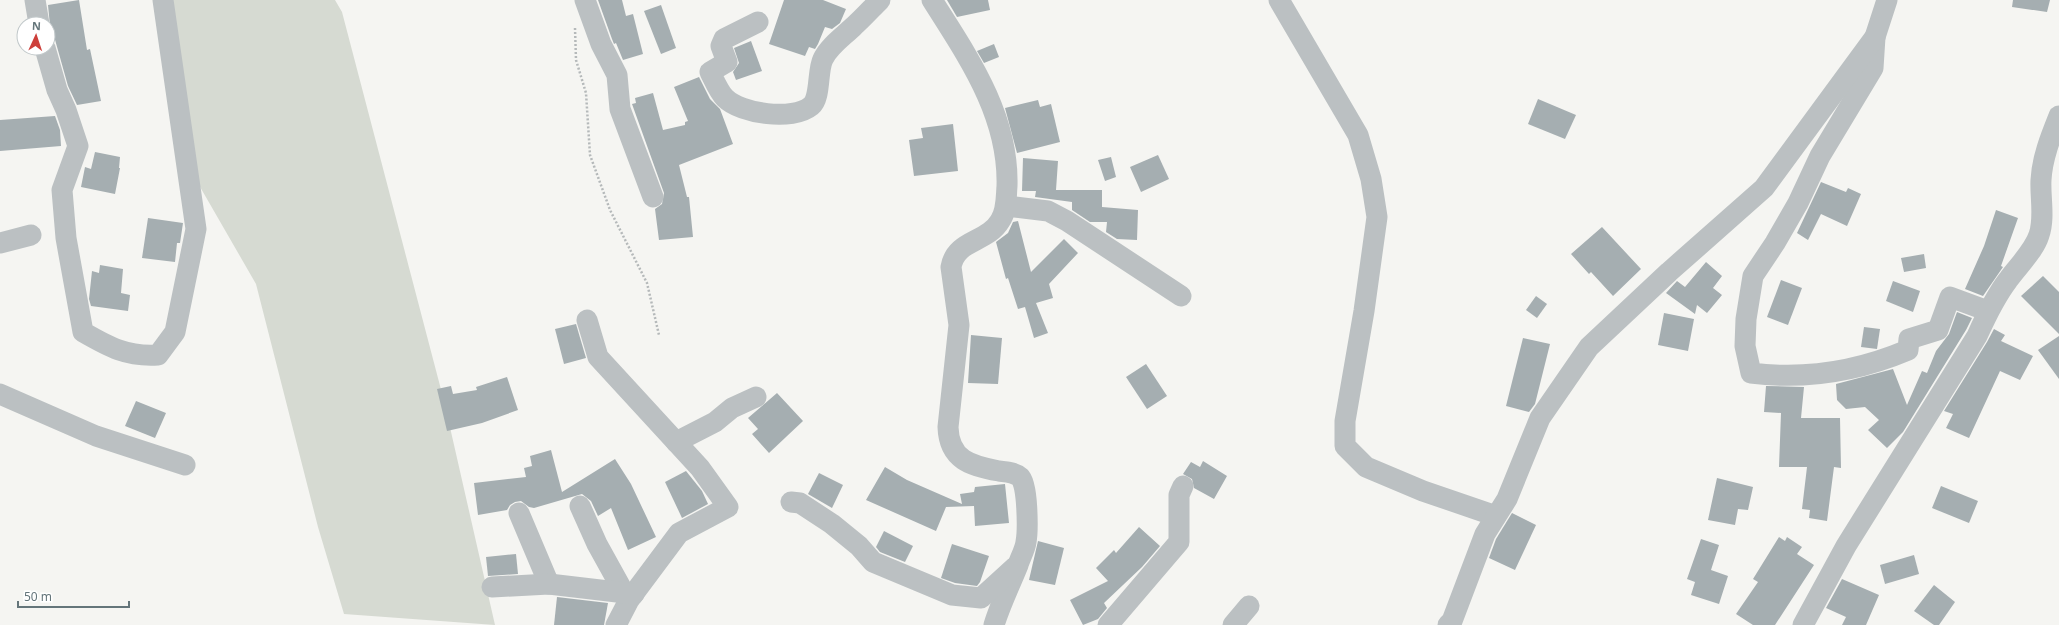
<svg xmlns="http://www.w3.org/2000/svg" width="2059" height="625" font-family="'Noto Sans',sans-serif">
	<rect width="100%" height="100%" fill="#f5f5f2"/>
	<polygon fill="#d6dad2" points="166,0 335,0 342,12 444,401 495,625 344,614 318,527 256,284 188,166"/>
	<g fill="#a5aeb1">
		<polygon points="79,0 87,50 90,49 101,101 77,105 68,86 54,36 51,36 48,5"/>
		<polygon points="598,0 622,0 626,16 633,14 643,54 623,60 616,43 614,44 612,39"/>
		<polygon points="784,0 823,0 846,9 840,23 832,29 825,27 818,44 815,49 809,47 805,56 769,44"/>
		<polygon points="947,0 988,0 990,10 957,17"/>
		<polygon points="2013,0 2050,0 2047,12 2012,7"/>
		<polygon points="661,5 676,48 661,54 644,11"/>
		<polygon points="751,41 762,71 736,80 733,72 739,63 734,48"/>
		<polygon points="994,44 999,57 984,63 977,51"/>
		<polygon points="699,77 710,99 720,109 733,144 679,165 687,197 689,197 693,237 659,240 655,209 662,204 664,193 632,104 636,103 635,98 653,93 663,130 685,125 685,122 688,121 674,87"/>
		<polygon points="1538,99 1576,115 1565,139 1528,124"/>
		<polygon points="1038,100 1040,107 1051,104 1060,142 1017,153 1005,108"/>
		<polygon points="55,116 60,130 61,146 0,151 0,120"/>
		<polygon points="953,124 958,171 914,176 909,140 923,138 921,128"/>
		<polygon points="95,152 120,157 119,168 120,168 115,194 81,187 85,167 91,169"/>
		<polygon points="1158,155 1169,179 1141,192 1130,167"/>
		<polygon points="1111,157 1116,177 1105,181 1098,160"/>
		<polygon points="1023,158 1058,161 1056,190 1102,190 1102,207 1138,210 1137,240 1117,239 1106,232 1107,222 1090,222 1072,210 1072,202 1035,197 1036,191 1022,191"/>
		<polygon points="1821,182 1846,192 1848,188 1861,194 1847,226 1821,214 1808,240 1797,233"/>
		<polygon points="1996,210 2018,218 2001,266 2003,267 1983,296 1965,289 1984,246"/>
		<polygon points="148,218 183,223 180,243 177,243 175,262 142,258"/>
		<polygon points="1018,221 1031,272 1064,239 1078,253 1049,284 1053,298 1036,303 1048,333 1034,338 1025,307 1018,309 1008,278 1006,279 996,242 1008,233 1013,222"/>
		<polygon points="1602,227 1641,269 1613,296 1591,272 1589,274 1571,254"/>
		<polygon points="1924,254 1926,268 1904,272 1901,258"/>
		<polygon points="1706,262 1722,276 1713,288 1722,295 1707,313 1697,305 1695,314 1666,293 1677,281 1685,287"/>
		<polygon points="100,265 123,269 121,293 130,295 128,311 91,306 89,299 92,271 99,273"/>
		<polygon points="2043,276 2059,292 2059,334 2021,296"/>
		<polygon points="1781,280 1802,288 1788,325 1767,317"/>
		<polygon points="1893,281 1920,291 1913,312 1886,301"/>
		<polygon points="1536,296 1547,304 1537,318 1526,310"/>
		<polygon points="1957,312 1972,318 1966,330 1903,432 1887,448 1868,430 1879,420 1865,407 1846,409 1837,400 1836,384 1893,369 1907,405 1922,371 1927,373 1936,351 1949,334"/>
		<polygon points="1664,313 1694,319 1688,351 1658,345"/>
		<polygon points="576,324 586,358 564,364 555,329"/>
		<polygon points="1864,327 1880,329 1877,349 1861,347"/>
		<polygon points="1994,329 2005,335 2001,341 2033,356 2020,380 2000,371 1969,438 1946,428 1953,414 1944,411 1987,342"/>
		<polygon points="971,335 1002,338 998,384 968,383"/>
		<polygon points="2059,336 2059,379 2038,350"/>
		<polygon points="1523,338 1550,344 1535,404 1529,412 1506,406"/>
		<polygon points="1146,364 1167,396 1147,409 1126,377"/>
		<polygon points="507,377 518,410 482,423 447,431 437,389 451,386 453,394 477,390 476,387"/>
		<polygon points="1766,386 1804,387 1801,418 1840,418 1841,468 1834,467 1827,521 1809,518 1810,510 1802,509 1807,467 1779,467 1781,413 1764,412"/>
		<polygon points="777,393 803,421 769,453 752,434 758,429 748,418"/>
		<polygon points="136,401 166,413 155,438 125,426"/>
		<polygon points="551,450 562,492 615,459 631,484 656,537 628,550 611,508 598,516 591,501 582,494 534,508 529,507 521,501 515,502 510,505 507,510 478,515 474,483 526,477 524,468 532,466 530,456"/>
		<polygon points="1203,461 1227,476 1214,499 1194,488 1192,479 1183,474 1191,462 1200,467"/>
		<polygon points="885,467 907,480 962,504 960,494 974,492 975,487 1005,484 1009,523 975,526 974,506 946,507 936,531 866,500"/>
		<polygon points="686,471 702,491 708,504 682,518 665,482"/>
		<polygon points="819,473 843,485 832,508 808,494"/>
		<polygon points="1717,478 1753,487 1748,510 1738,509 1735,525 1708,520"/>
		<polygon points="1941,486 1978,501 1969,523 1932,508"/>
		<polygon points="1512,513 1536,525 1515,570 1489,558 1496,539"/>
		<polygon points="1139,527 1160,546 1142,567 1104,603 1107,608 1098,619 1083,625 1070,600 1108,581 1096,568 1114,550 1116,553"/>
		<polygon points="884,531 913,546 905,562 880,552 876,547"/>
		<polygon points="1779,537 1785,541 1787,537 1802,547 1797,554 1814,565 1775,625 1753,625 1736,614 1758,582 1753,579"/>
		<polygon points="1701,539 1719,545 1711,570 1728,576 1719,604 1691,595 1695,582 1687,579"/>
		<polygon points="1038,541 1064,548 1055,585 1029,580"/>
		<polygon points="952,544 989,556 980,582 977,586 955,583 941,578"/>
		<polygon points="516,554 518,574 488,576 486,557"/>
		<polygon points="1914,555 1919,574 1885,584 1880,565"/>
		<polygon points="1842,579 1879,595 1866,625 1842,625 1846,617 1826,608"/>
		<polygon points="1934,585 1955,602 1939,625 1934,625 1914,611"/>
		<polygon points="557,597 608,603 604,625 554,625"/>
	</g>
	<g fill="none" stroke-linecap="round" stroke-linejoin="round">
		<polyline stroke="#b5b9ba" stroke-width="2.5" stroke-dasharray="2 2" stroke-linecap="butt" points="575,28 576,60 586,93 590,155 610,210 647,283 659,335"/>
		<g stroke="#bbc0c2" stroke-width="21">
			<polyline points="35,0 39,24"/>
			<polyline points="585,0 601,44 617,75 620,109 653,197"/>
			<path d="M932,0C968,57 1009,115 1007,186C1006,198 1007,211 1000,221C987,243 956,239 951,267L959,325L948,427C949,460 971,466 999,471C1006,472 1014,472 1020,477C1028,484 1028,531 1026,542C1025,550 1020,558 1018,565C1010,585 1000,605 994,625"/>
			<polyline points="1279,0 1358,135 1371,179 1377,217 1364,311 1345,421 1345,446 1366,467 1423,491 1496,516"/>
			<path d="M758,22L724,39L721,46L727,62L710,72C714,80 719,92 725,98C741,114 793,121 811,106C821,98 817,71 823,59C829,46 844,36 854,26C863,18 871,9 880,0"/>
			<path d="M1875,37L1873,68L1820,156L1798,203L1775,243L1753,276L1746,319L1745,346L1751,373C1806,380 1856,372 1908,350L1909,339L1938,330L1950,297L1988,311"/>
			<path d="M45,48L57,90L66,110L78,146L62,190L66,238L83,332C109,347 127,357 158,355L175,332L196,229L163,0"/>
			<polyline points="1006,206 1048,211 1067,221 1181,296"/>
			<polyline points="0,243 31,235"/>
			<polyline points="587,320 598,357 700,468 728,507 679,533 629,600 616,625"/>
			<polyline points="0,394 96,436 185,465"/>
			<polyline points="676,442 715,422 732,408 756,397"/>
			<polyline points="791,502 800,503 832,524 859,546 873,562 952,595 981,598 1015,567"/>
			<polyline points="580,506 597,544 623,591"/>
			<polyline points="519,513 549,584"/>
			<polyline points="492,587 549,584 634,594"/>
			<polyline points="1108,625 1179,542 1179,495 1183,486"/>
			<polyline points="1233,625 1249,606"/>
			<polyline points="1448,625 1452,621 1485,534 1507,499 1540,418 1589,347 1669,272 1764,188 1875,37 1887,0"/>
			<path d="M1803,625L1846,546L1977,336C1986,316 1995,297 2008,280C2018,266 2034,251 2039,235C2045,218 2040,197 2041,180C2042,158 2051,136 2059,116"/>
		</g>
	</g>
	<g transform="translate(36 36) rotate(3)"><circle r="19" fill="#ffffff" stroke="#c1c8ca"/>
	<path d="M0-3L7 15L0 10L-7 15Z" fill="#cd3f3a"/>
	<text y="-6" font-size="11" font-weight="bold" text-anchor="middle" fill="#64757a">N</text>
	</g>
	<path d="M18 601v6h111v-6" fill="none" stroke="#64757a" stroke-width="2"/>
	<text x="24" y="601" font-size="12" fill="#64757a" stroke="#ffffff" stroke-width="3" paint-order="stroke">50 m</text>
</svg>
